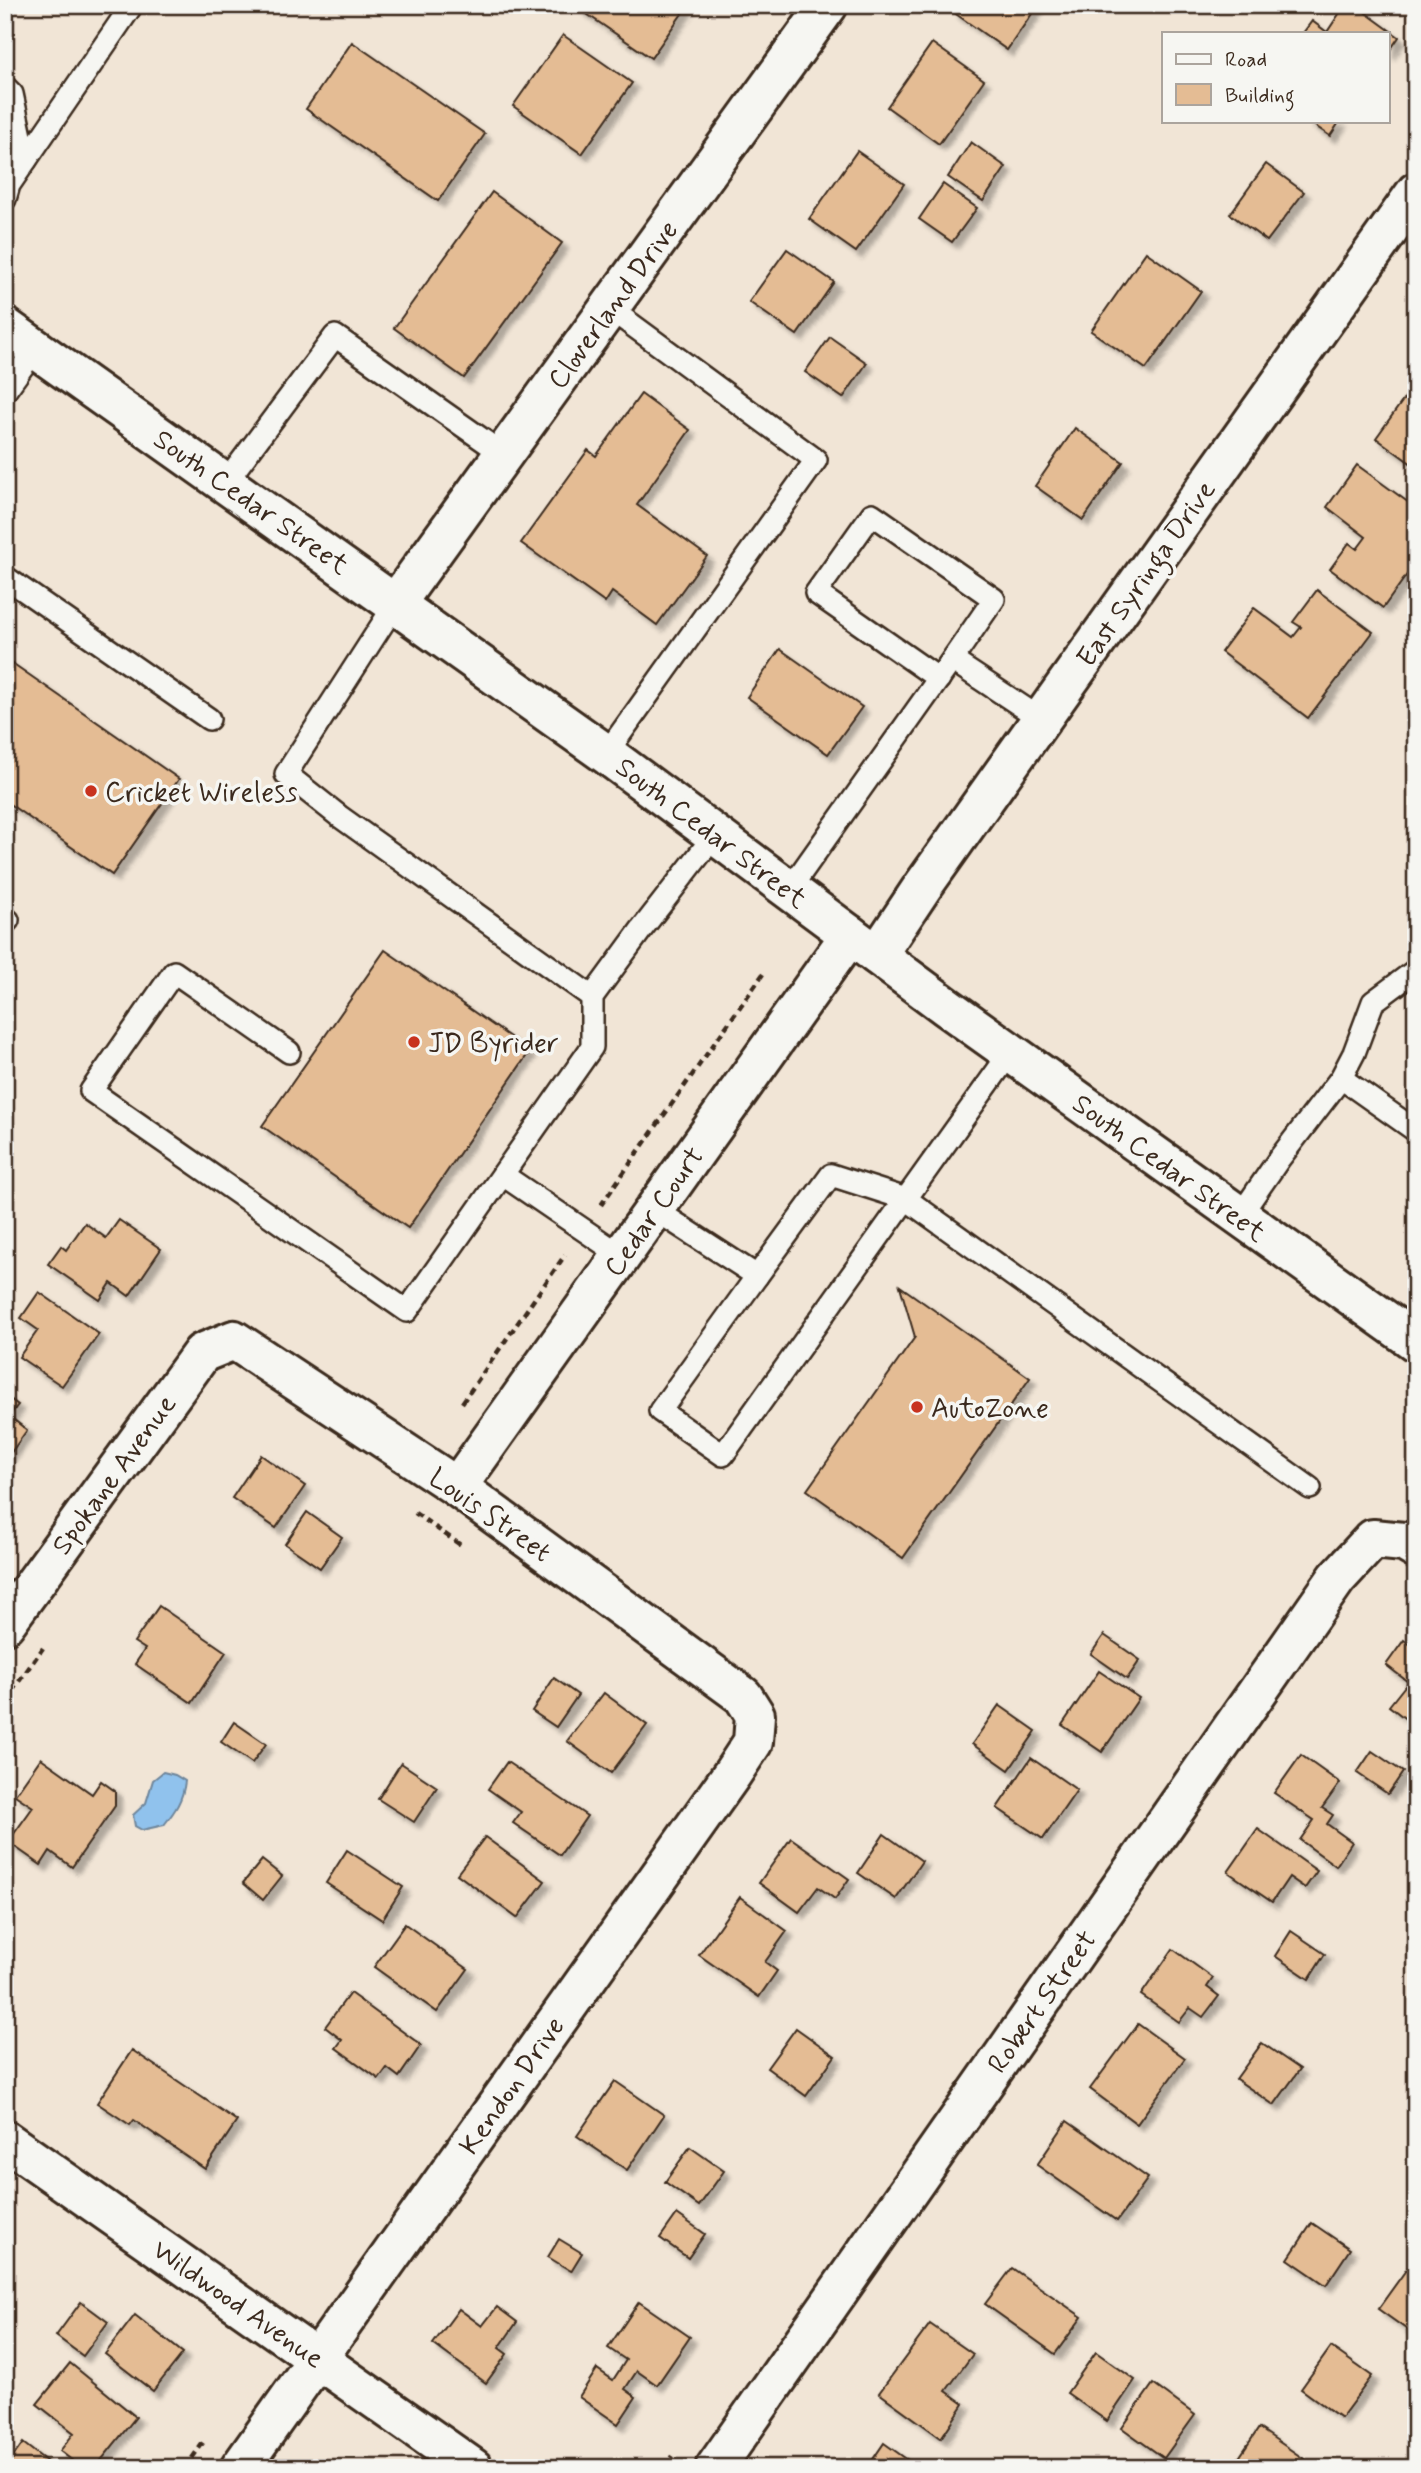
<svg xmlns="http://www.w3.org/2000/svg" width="1421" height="2473" font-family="Mynerve,sans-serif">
	<defs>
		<filter id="shadow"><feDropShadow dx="6" dy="6" stdDeviation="2" flood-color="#0004"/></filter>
	</defs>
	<rect width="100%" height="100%" fill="#f1e5d6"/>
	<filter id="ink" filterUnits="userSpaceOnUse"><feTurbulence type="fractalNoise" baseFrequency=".0143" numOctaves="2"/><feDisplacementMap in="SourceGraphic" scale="14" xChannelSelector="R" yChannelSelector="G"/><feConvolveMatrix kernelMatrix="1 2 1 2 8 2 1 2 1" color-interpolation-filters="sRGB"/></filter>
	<g filter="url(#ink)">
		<path fill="#90c2ed" stroke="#6e859a" stroke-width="2" d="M163,1772L175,1775L185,1781C183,1800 175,1811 164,1825L142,1830L135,1826L133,1815L146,1803L153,1780Z"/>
		<g fill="#e4bc94" stroke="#3b2a1e" stroke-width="2" filter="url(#shadow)">
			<polygon points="580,5 688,5 651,58 578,8"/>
			<polygon points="957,5 1038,5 1007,50 953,12"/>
			<polygon points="1345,5 1355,5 1399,37 1388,53 1388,33 1303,33 1312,21 1327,32"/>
			<polygon points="563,35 632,83 582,154 513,106"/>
			<polygon points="352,42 485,134 438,201 306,109"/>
			<polygon points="932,43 984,80 939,144 887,107"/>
			<polygon points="1308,121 1340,121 1330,136"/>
			<polygon points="971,142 1006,167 983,201 948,177"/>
			<polygon points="857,151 904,184 856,252 809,219"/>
			<polygon points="1266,164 1304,192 1267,241 1230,214"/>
			<polygon points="943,184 977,208 952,242 919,219"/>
			<polygon points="492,192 562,243 464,378 394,328"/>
			<polygon points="787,249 834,282 797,335 749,302"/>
			<polygon points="1146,252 1201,291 1146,369 1091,331"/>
			<polygon points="830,337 867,363 843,398 805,372"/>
			<polygon points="1409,392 1416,397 1416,467 1376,438"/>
			<polygon points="641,394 690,430 637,505 707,556 657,625 612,592 605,603 521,543 588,450 596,456"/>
			<polygon points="1075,428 1123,462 1083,520 1035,486"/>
			<polygon points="1357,465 1416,508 1416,562 1383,608 1330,569 1349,543 1357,549 1366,537 1327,507"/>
			<polygon points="1317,590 1373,632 1308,718 1221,652 1254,608 1293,637 1301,627 1293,622"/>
			<polygon points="780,649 862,707 828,754 747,697"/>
			<polygon points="5,658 179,779 112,875 5,801"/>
			<polygon points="385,950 530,1051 408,1228 262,1126"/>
			<polygon points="119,1220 161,1249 129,1296 111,1283 100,1300 48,1264 61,1246 66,1250 85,1223 106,1238"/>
			<polygon points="900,1286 1030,1378 903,1558 807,1490 915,1337"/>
			<polygon points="39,1292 99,1334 62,1386 19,1357 38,1330 21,1318"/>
			<polygon points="5,1395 18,1405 9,1416 27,1430 5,1461"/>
			<polygon points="261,1455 305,1486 276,1528 232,1498"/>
			<polygon points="307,1512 342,1537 320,1568 285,1544"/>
			<polygon points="159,1606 226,1652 192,1703 135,1664 145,1649 134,1642"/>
			<polygon points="1104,1635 1140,1660 1127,1679 1091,1654"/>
			<polygon points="1404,1640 1416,1649 1416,1727 1389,1706 1408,1682 1386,1665"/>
			<polygon points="1099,1671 1139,1698 1102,1752 1062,1725"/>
			<polygon points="554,1678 578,1695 556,1727 532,1711"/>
			<polygon points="604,1693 647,1725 611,1773 567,1741"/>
			<polygon points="999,1705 1036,1731 1009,1770 972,1744"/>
			<polygon points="234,1722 266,1744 252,1763 221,1742"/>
			<polygon points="1372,1751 1403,1772 1388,1794 1357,1773"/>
			<polygon points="1301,1755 1340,1783 1322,1808 1333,1815 1327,1824 1352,1842 1336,1866 1300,1840 1314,1820 1274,1793"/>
			<polygon points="41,1758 92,1794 101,1781 115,1791 115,1806 72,1867 50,1851 41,1865 8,1842 33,1807 15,1795"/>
			<polygon points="1031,1758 1077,1790 1043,1839 997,1808"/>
			<polygon points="507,1762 587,1816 560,1855 513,1823 521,1812 488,1789"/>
			<polygon points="401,1763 437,1787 414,1822 378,1799"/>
			<polygon points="1416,1778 1416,1797 1407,1789"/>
			<polygon points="1258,1829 1317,1871 1305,1888 1289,1877 1272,1902 1228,1872"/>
			<polygon points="884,1834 922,1861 896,1899 858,1873"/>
			<polygon points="485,1837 545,1881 517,1918 457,1874"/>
			<polygon points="791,1838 849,1879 835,1899 818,1887 799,1912 759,1883"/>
			<polygon points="347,1850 403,1887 382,1920 326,1883"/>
			<polygon points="262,1860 282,1876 263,1900 243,1883"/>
			<polygon points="740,1897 787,1931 765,1962 777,1971 759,1997 699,1955"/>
			<polygon points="405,1924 468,1969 437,2012 374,1967"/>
			<polygon points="1291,1931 1325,1954 1309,1979 1275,1956"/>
			<polygon points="1173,1949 1213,1978 1207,1987 1219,1996 1203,2017 1190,2008 1179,2022 1141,1995"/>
			<polygon points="350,1993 421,2045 399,2077 387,2068 379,2079 336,2048 342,2040 325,2027"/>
			<polygon points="1138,2024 1185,2058 1137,2124 1090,2089"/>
			<polygon points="796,2028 835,2056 806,2096 767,2068"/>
			<polygon points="1262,2043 1300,2069 1274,2105 1236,2079"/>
			<polygon points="132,2050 237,2121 205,2169 134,2120 130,2125 97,2103"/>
			<polygon points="615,2081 664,2115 627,2170 577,2136"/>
			<polygon points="1067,2121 1148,2178 1117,2221 1037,2165"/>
			<polygon points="690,2147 724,2171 699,2206 665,2182"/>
			<polygon points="677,2214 705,2234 688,2258 660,2238"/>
			<polygon points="1312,2223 1350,2249 1326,2285 1288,2259"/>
			<polygon points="559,2239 582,2253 571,2271 548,2257"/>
			<polygon points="1411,2263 1416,2266 1416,2336 1378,2309"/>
			<polygon points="1012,2268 1082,2317 1055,2354 985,2304"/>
			<polygon points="81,2302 108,2322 83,2356 56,2336"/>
			<polygon points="639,2302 690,2337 657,2385 637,2371 625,2389 636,2397 618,2424 579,2397 597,2369 613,2380 626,2360 608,2348"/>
			<polygon points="497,2307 517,2322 499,2348 507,2354 486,2383 433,2344 459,2309 482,2326"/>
			<polygon points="135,2315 183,2353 153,2391 105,2354"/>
			<polygon points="930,2324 973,2354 946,2391 964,2404 941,2438 879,2393"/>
			<polygon points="1331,2347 1372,2376 1341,2418 1301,2389"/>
			<polygon points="1096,2352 1135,2380 1107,2421 1067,2393"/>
			<polygon points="70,2363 136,2417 95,2468 82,2468 60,2451 74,2433 37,2404"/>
			<polygon points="1153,2384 1195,2415 1164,2458 1122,2428"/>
			<polygon points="1259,2428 1317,2468 1232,2468"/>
			<polygon points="23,2443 55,2468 5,2468"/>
			<polygon points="884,2443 919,2468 867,2468"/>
		</g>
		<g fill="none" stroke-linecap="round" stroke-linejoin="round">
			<g stroke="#3b2a1e" stroke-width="26">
				<g id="service">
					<polyline points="5,87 12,94 26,160"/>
					<polyline points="5,199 9,185 132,5"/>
					<polyline points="5,391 36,348"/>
					<polyline points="226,482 335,336 503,454"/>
					<polyline points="5,577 209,719"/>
					<polyline points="396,603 286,774 339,816 592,997"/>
					<polyline points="939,679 816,593 872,514 994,599 952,660"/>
					<polyline points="606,754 816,460 609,308"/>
					<polyline points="789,890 952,660 1041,719"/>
					<polyline points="5,918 8,920 5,923"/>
					<polyline points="289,1052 174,972 91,1091 407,1311 592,1047 592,997 641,930 714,836"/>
					<polyline points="1341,1078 1416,1131"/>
					<polyline points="503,1175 622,1256"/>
					<polyline points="654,1209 757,1276 660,1411 723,1455 1010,1053"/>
					<polyline points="1239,1217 1279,1159 1341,1078 1354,1053 1373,1002 1416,970"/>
					<polyline points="757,1276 831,1175 906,1199 1310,1488"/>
				</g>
			</g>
			<g stroke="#3b2a1e" stroke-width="44">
				<g id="minor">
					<polyline points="396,603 828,5"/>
					<polyline points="877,955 923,886 1416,192"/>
					<polyline points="457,1487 850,935"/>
					<polyline points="5,1624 202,1353 234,1340 457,1487 743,1696 755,1715 753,1742 732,1774 240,2468"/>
					<polyline points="5,2140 473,2468"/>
					<polyline points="715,2468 1337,1578 1373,1539 1404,1542 1416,1549"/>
				</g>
			</g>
			<g stroke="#3b2a1e" stroke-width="44">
				<polyline id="primary" points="5,327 606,754 947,1007 1416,1342"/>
			</g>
			<g stroke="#3b2a1e" stroke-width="4.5" stroke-dasharray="7 5" stroke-linecap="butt">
				<polyline points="601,1205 763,974"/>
				<polyline points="462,1403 565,1255"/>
				<polyline points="415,1513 462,1546"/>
				<polyline points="5,1701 43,1648"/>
				<polyline points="185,2468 205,2440"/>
				<polyline points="665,2468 673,2456"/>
				<polyline points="1411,2468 1416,2461"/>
			</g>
			<use href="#service" stroke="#f6f6f2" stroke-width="21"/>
			<use href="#minor" stroke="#f6f6f2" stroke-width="38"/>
			<use href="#primary" stroke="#f6f6f2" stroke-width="38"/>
		</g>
	</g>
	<g fill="#c8321e" stroke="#f6f6f2" stroke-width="2.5">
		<circle cx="91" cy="791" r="7"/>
		<circle cx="414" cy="1042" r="7"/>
		<circle cx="917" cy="1407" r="7"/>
	</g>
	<g text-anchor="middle" stroke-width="7" stroke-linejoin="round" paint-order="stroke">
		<g font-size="28" fill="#3b2a1e" stroke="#f6f6f2">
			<text transform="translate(612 304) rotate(-54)" y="10">Cloverland Drive</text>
			<text transform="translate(252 501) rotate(35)" y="10">South Cedar Street</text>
			<text transform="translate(1145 573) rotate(-55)" y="10">East Syringa Drive</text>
			<text transform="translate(712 832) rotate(37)" y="10">South Cedar Street</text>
			<text transform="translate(1170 1167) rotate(36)" y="10">South Cedar Street</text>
			<text transform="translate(653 1211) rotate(-55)" y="10">Cedar Court</text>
			<text transform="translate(113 1474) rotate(-54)" y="10">Spokane Avenue</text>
			<text transform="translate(491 1514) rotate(35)" y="10">Louis Street</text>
			<text transform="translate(1041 2001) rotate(-55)" y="10">Robert Street</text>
			<text transform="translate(511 2085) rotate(-55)" y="10">Kendon Drive</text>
			<text transform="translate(239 2303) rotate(35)" y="10">Wildwood Avenue</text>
		</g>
		<g font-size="28" fill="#3b2a1e" stroke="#f6f6f2" text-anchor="start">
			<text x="105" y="801">Cricket Wireless</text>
			<text x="428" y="1052">JD Byrider</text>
			<text x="931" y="1417">AutoZone</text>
		</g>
	</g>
	<rect width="1421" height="2473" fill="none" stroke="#f6f6f2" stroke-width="28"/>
	<rect x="14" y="14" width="1393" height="2445" fill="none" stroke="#3b2a1e" stroke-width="2.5" filter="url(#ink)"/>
	<rect x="1162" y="32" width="228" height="91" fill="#f6f6f2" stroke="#aba49d" stroke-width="2"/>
	<rect x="1176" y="54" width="35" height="10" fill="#f6f6f2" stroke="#aba49d" stroke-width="2"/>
	<text x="1225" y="66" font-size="21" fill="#3b2a1e">Road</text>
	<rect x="1176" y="84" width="35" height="21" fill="#e4bc94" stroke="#aba49d" stroke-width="2"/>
	<text x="1225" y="102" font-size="21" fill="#3b2a1e">Building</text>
</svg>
